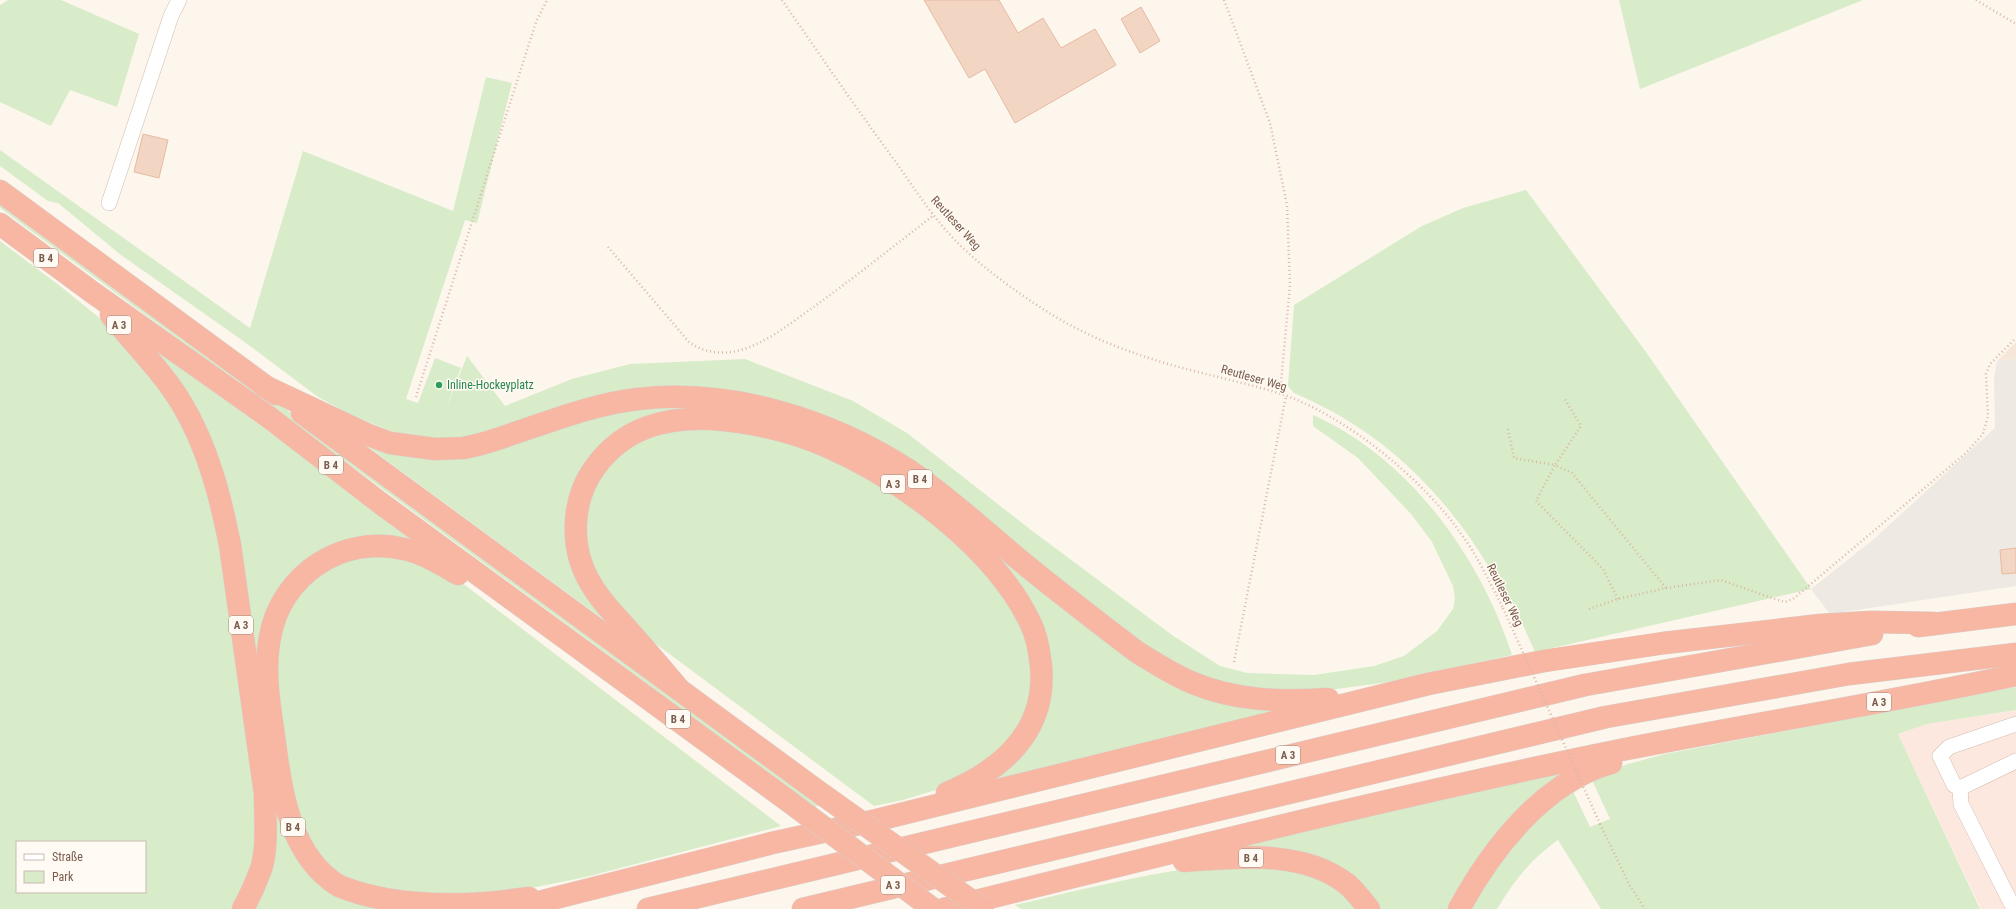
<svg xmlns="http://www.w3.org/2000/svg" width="2016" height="909" font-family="'Roboto Condensed',sans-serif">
	<rect width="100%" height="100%" fill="#fdf6ec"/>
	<polygon fill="#f5e8da" points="2016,342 2016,359 1997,361"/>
	<polygon fill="#fde8e0" points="2016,710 2016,909 1981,909 1898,734 1927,724"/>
	<polygon fill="#efe9e4" points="2016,359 2016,586 1830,614 1811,589 1874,539 1995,428 1994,378 1997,361"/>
	<g fill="#d8ecc9" fill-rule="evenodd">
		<polygon points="8,0 61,0 139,34 117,107 70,90 51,126 0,102 0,5"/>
		<polygon points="1619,0 1863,0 1640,89"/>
		<path d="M486,77L512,83L477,223L465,220L406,399L418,403L435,358L461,368L445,412L467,356L505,406L572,379L630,364L745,359L853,401L907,433L1031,530L1172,635L1220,666L1247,673L1314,675L1374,666L1404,656L1437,631L1453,609L1455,598L1453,586L1432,542L1411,514L1358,458L1313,426V415C1408,457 1481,557 1512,655L1389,682L1314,692H1270L1214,684L1138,644L980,515L700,392L446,441L396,433L355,417L318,397L246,343L121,255L58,203L48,201L0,166V150L250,328L303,151L453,211Z"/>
		<path d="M1526,190L1646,352L1811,589L1535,652L1513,603L1510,604C1459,508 1395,436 1294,393L1288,386L1294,305L1422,226L1463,208Z"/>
		<polygon points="0,198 822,805 811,808 777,781 622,665 0,208"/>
		<path d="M0,241L60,286L117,332L167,391L210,480L258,784L255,863L235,909H0ZM17,842H145V892H17Z"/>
		<polygon points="147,344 451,562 348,542 267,621 289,834 380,909 251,909 264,879 232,525"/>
		<path d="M652,403H685L720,406L752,411L791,420L844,442L904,476L1118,645C1159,673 1200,699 1251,704C1265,705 1279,705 1293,706L1296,711L994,786C996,772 1005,767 1014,757C1033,736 1051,709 1049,679C1049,661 1046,642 1039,625C1031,605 1016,589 1002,572C975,539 946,506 910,482C834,432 689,371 610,443C595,456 583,472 577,491C557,550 589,595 626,636L322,413C355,430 390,452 429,455C473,457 514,439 555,425C587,414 618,407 652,403Z"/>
		<polygon points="691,424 790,439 899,494 986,569 1029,634 1036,680 1016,740 949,786 903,800 874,806 656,644 635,626 615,605 590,563 584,520 595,480 640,435"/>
		<polygon points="385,551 457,579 781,826 586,877 511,892 446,902 353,886 319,859 294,808 273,671 281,623 303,587 339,559"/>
		<path d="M2016,687V710L1927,724L1898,734L1980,909H1601L1558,840C1531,859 1514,881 1497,909H1466L1503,852L1572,789L1590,827L1610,819L1591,778L1628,764L1665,754Z"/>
		<polygon points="1564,771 1452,909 1376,909 1367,897 1233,848"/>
		<path d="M1234,863L1319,875L1362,909H1021L1015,905C1088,888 1159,870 1234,863Z"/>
	</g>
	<g fill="#f3d5c3" stroke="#e6bba3">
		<polygon points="924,0 999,0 1018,33 1043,18 1061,48 1095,29 1116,65 1015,123 985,69 969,78"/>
		<polygon points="1141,7 1160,41 1140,53 1121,19"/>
		<polygon points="143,134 168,140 159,178 134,172"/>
		<polygon points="2016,548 2016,573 2002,574 2000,550"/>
	</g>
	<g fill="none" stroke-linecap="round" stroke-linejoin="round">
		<g stroke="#d1beb0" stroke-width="16">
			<g id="minor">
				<polyline points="109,203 171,16 179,0"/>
				<polyline points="2016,724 1949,747 1940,756 1954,785 1960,788 2016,761"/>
				<polyline points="1960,788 1961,804 2014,909"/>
			</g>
		</g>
		<g stroke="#dad1cd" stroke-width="23">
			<g id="highway">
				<polyline points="0,191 276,394"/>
				<polyline points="0,224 92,292 270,418 379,502 787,800"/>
				<path d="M111,315C134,344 163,372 182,404C208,448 220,495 230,545L265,794C265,817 268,848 261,869C256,883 250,896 243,909"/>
				<path d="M264,386L366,434L390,443L435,449L464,448L481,444C533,429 584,405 638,399C731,388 832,420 910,471C952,500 989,535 1028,567C1064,596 1100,624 1137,652C1155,663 1173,675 1193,683C1236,701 1282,702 1328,699"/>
				<polyline points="302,413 812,787"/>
				<path d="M458,574C440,564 424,553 404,549C342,534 281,575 270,637C263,672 270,708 275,743C281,793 291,857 339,886C396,909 466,907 529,898"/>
				<polyline points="1918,626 2016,614"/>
				<path d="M678,688C662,669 646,650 629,631C616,616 601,602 591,584C569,548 571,499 596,466C625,427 666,417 712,419C751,422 792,431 828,447C903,480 994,548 1030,622C1037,636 1039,651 1041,666C1047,731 1002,770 947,793"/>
				<path d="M1184,861C1237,857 1302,849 1347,884C1355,891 1362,900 1369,909"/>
				<polyline points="512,909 772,843 877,820 1428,684 1544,661 1664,643 1821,625 1871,622 1933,623"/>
				<polyline points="648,909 1585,685 1872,634"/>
				<polyline points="803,909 1606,717 1849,674 2016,654"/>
				<path d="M944,909C1169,853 1394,796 1621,750C1752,724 1885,703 2016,675"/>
				<path d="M1459,909C1491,850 1543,782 1611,763"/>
			</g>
		</g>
		<g stroke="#d9b8a5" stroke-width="2.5" stroke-dasharray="1 3" stroke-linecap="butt">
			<path d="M782,0C820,55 858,111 898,165C918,194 938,225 965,250C989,272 1015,291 1043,309C1072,328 1107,344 1140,355C1185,371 1233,379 1278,393C1343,413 1423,479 1462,535C1478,557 1490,583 1503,608"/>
			<polyline points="1224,0 1270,123 1287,205 1290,285 1280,393"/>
			<polyline points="1976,0 2016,24"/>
			<path d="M608,247L689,342C704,353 723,355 741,350C768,342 792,322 815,306C855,277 894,246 934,215"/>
			<polyline points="416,397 536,22 547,0"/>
			<polyline points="1508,429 1514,458 1555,465 1581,426 1564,398"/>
			<polyline points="1618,599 1603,569 1536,501 1555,465 1572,473 1666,588"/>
			<polyline points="1589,609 1618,599 1666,588 1721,580 1775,599 1785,602 1793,599 1966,453 1983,434 1988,416 1986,374 1990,364 2016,338"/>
			<polyline points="1234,662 1286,396"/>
			<polyline points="1600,824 1630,886 1645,909"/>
		</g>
		<use href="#minor" stroke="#fff" stroke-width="15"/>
		<use href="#highway" stroke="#f7b7a3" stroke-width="22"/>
		<g stroke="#dad1cd" stroke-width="23" stroke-linecap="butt">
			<g id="highway-bridge">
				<polyline points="812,787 983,909"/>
				<polyline points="787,800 933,909"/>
			</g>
		</g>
		<polyline stroke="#d9b8a5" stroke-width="2.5" stroke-dasharray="1 3" stroke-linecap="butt" points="1503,608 1600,824"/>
		<use href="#highway-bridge" stroke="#f7b7a3" stroke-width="22"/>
	</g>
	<circle fill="#2e9e5b" stroke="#fffaf3" stroke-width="1.5" cx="439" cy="385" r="4"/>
	<g text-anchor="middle" stroke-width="3" stroke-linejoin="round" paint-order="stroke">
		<g fill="#fffaf3" stroke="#a28b7f" stroke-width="1">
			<rect x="34" y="249" width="24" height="18" rx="3"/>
			<rect x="107" y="316" width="24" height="18" rx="3"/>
			<rect x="319" y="456" width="24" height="18" rx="3"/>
			<rect x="908" y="470" width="24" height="18" rx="3"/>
			<rect x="881" y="475" width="24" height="18" rx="3"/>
			<rect x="229" y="616" width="24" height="18" rx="3"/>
			<rect x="1867" y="693" width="24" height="18" rx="3"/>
			<rect x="666" y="710" width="24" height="18" rx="3"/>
			<rect x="1276" y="746" width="24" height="18" rx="3"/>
			<rect x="281" y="818" width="24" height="18" rx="3"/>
			<rect x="1239" y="849" width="24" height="18" rx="3"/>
			<rect x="881" y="876" width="24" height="18" rx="3"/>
		</g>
		<g font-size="11" font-weight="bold" fill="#7a5c4d">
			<text x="46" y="262">B 4</text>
			<text x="119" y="329">A 3</text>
			<text x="331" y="469">B 4</text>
			<text x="920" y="483">B 4</text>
			<text x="893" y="488">A 3</text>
			<text x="241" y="629">A 3</text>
			<text x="1879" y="706">A 3</text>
			<text x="678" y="723">B 4</text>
			<text x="1288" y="759">A 3</text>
			<text x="293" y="831">B 4</text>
			<text x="1251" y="862">B 4</text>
			<text x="893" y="889">A 3</text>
		</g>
		<g font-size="12" fill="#7a5c4d" stroke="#fffaf3">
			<text transform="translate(956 223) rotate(48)" y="4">Reutleser Weg</text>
			<text transform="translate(1254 378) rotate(16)" y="4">Reutleser Weg</text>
			<text transform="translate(1505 595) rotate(64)" y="4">Reutleser Weg</text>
		</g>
		<g font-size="12" fill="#27864d" stroke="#fffaf3" text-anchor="start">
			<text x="447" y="389">Inline-Hockeyplatz</text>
		</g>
	</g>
	<rect x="16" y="841" width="130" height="52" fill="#fffaf3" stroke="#cabbb1"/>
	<rect x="24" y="854" width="20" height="6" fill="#ffffff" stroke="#cabbb1"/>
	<text x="52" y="861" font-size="12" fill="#7a5c4d">Straße</text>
	<rect x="24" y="871" width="20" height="12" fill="#d8ecc9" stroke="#cabbb1"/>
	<text x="52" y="881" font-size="12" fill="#7a5c4d">Park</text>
</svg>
